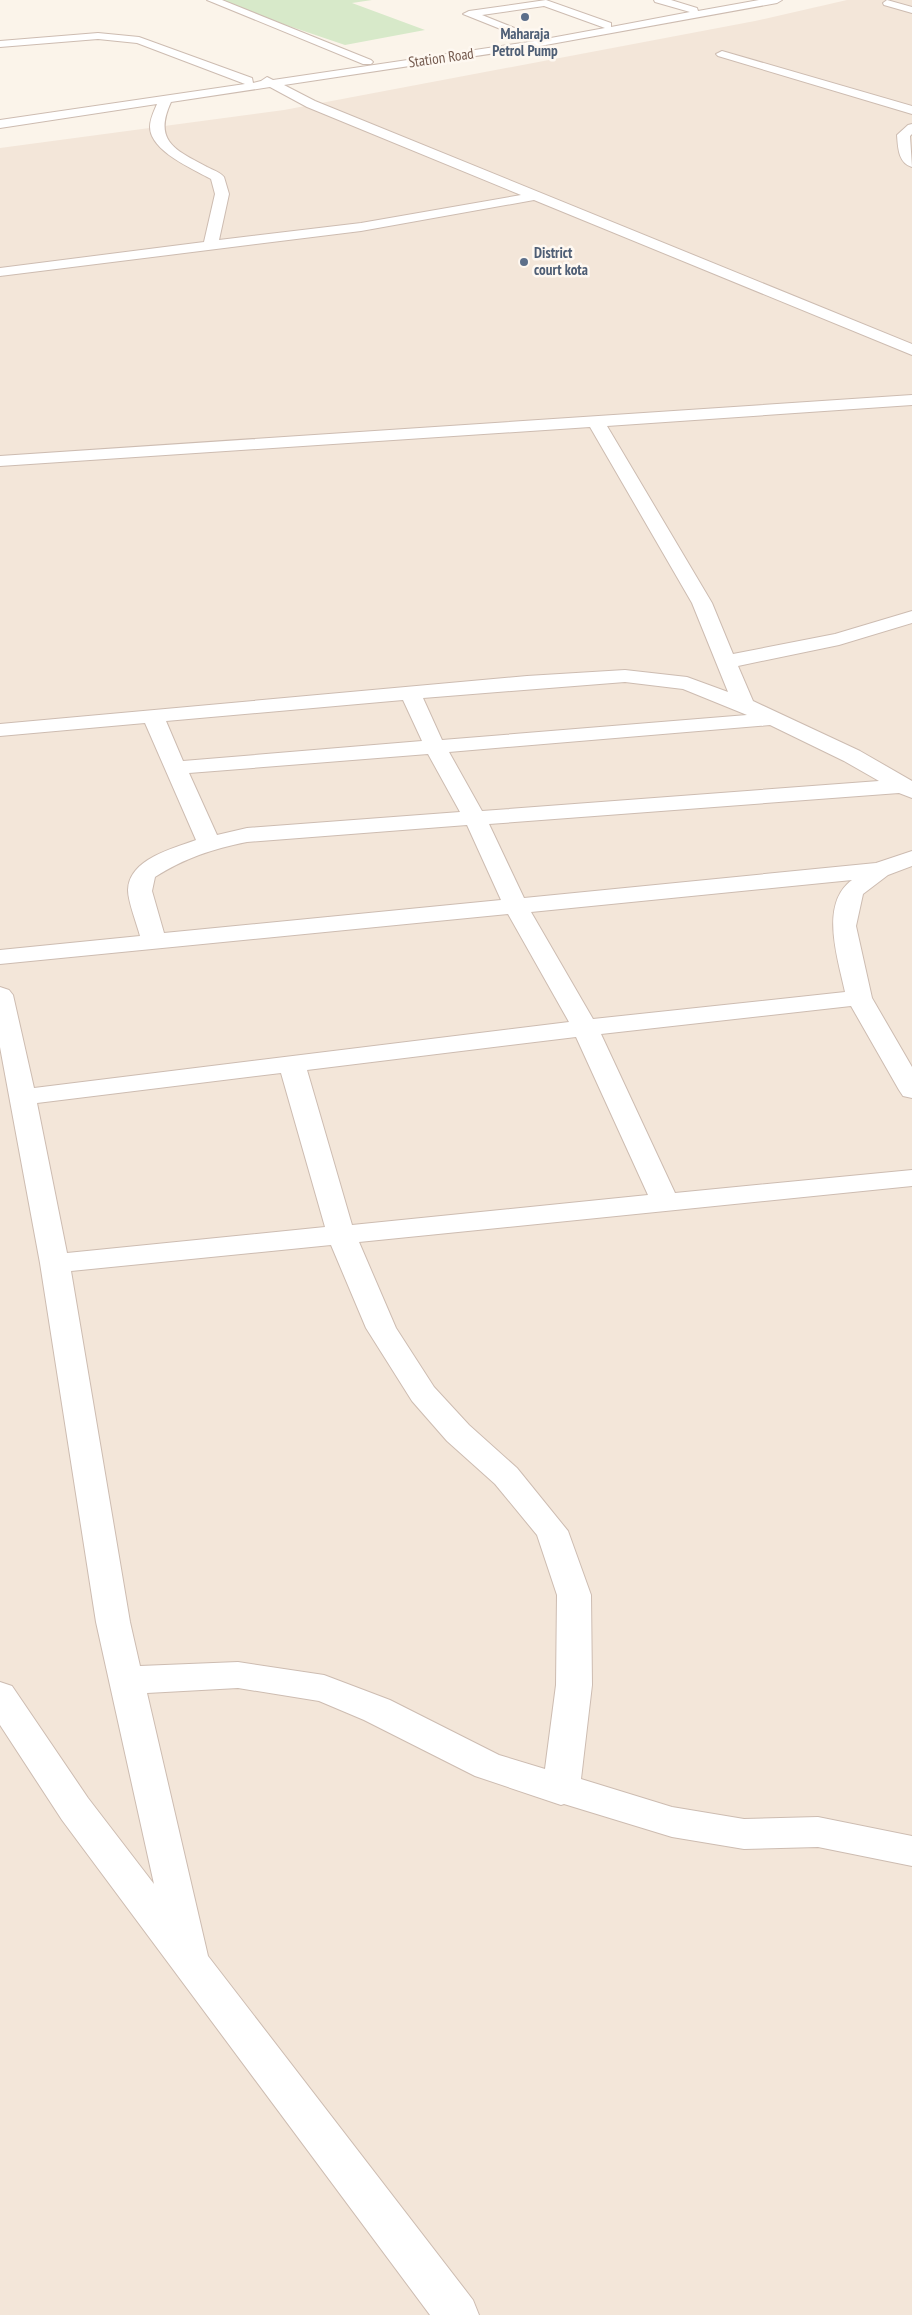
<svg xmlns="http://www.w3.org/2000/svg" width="912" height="2315" font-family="'PT Sans Narrow',sans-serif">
	<rect width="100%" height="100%" fill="#fbf4ea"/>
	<polygon fill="#f3e6d9" points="847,0 912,0 912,2315 0,2315 0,148 284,110 755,21"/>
	<polygon fill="#d7e9c9" points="212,0 372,0 352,3 425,30 345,45"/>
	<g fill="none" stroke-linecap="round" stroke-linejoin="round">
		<g stroke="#cdbcb1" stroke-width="2">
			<g id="minor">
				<polygon points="207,0 222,0 371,60 373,62 371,64 363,64"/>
				<path d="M546,0L611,23V27L690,12L655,2L654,0H671L697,8L698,11L759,0H782L777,3L529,48L284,85L315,101L912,344V355L534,200L361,231L0,276V268L204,242L215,194L211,179C193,169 150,151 150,127C150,119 154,111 157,104L0,128V120L245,84L137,43L98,39L0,47V41L98,33L139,37L252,78L253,83L261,81L267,77L273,80L529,42L605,28L544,6L482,15L532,35L534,37L528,40L463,14L469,11ZM270,87L307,107L521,195L361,223L219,240L229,194L224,177C220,172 213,170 207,167C175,150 153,141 171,102Z"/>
				<polygon points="887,0 912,7 912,13 884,5 883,3"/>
				<polygon points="722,51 912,106 912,114 718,56 716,54"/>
				<path d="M912,124V134L910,136L912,167C898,163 898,147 897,135L908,125Z"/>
				<path d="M912,395V405L607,426L712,603L733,654L835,634L912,611V623L839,645L738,666L753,701L860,751L912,781V798L899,793L489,824L524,898L876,863L912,851V866L888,875L863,894L856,926L872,998L912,1067V1098L903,1096L899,1090L851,1006L601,1034L675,1193L912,1170V1186L359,1242L396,1328L434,1387L469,1425L517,1468L568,1531L591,1595L592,1685L581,1779L672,1807L744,1819L818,1817L912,1836V1866L818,1847L744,1849L672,1837L564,1804L561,1805L475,1776L364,1720L319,1701L238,1688L147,1693L208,1956L473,2300L479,2315H430L62,1820L0,1725V1682L12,1686L88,1798L154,1884L96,1622L40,1263L0,1047V987L9,990L13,995L34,1088L569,1022L508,914L0,964V950L140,936C137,924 128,902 128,890C129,859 172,849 196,840L145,723L0,736V724L527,676L625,670L687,677L728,692L692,603L590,427L0,466V456ZM625,682L683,689L747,715L442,740L423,698ZM403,700L422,741L183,761L166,721ZM770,725L844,761L879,781L482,811L449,752ZM428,754L460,812L247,828L217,835L189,773ZM467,825L501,900L164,933L152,891L155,877C185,858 212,849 247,842ZM852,880C819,904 838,959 845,992L593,1019L531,912ZM576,1037L648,1195L352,1225L307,1070ZM281,1073L325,1227L67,1253L37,1103ZM331,1245L366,1328L412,1401L447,1441L495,1484L537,1535L557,1595L556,1685L545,1769L499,1755L390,1700L324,1675L238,1662L140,1666L130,1622L71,1271Z"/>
			</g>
		</g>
		<use href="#minor" fill="#fff" fill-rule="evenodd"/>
	</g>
	<g fill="#5c6f8a" stroke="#fef8f1" stroke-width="2">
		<circle cx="525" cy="17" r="5"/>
		<circle cx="524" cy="262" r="5"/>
	</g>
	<g text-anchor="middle" stroke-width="5" stroke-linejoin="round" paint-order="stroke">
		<g font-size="15" font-weight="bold" fill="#4e5e75" stroke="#fef8f1">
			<text x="525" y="39">Maharaja<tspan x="525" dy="17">Petrol Pump</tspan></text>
			<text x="534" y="258" text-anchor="start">District<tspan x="534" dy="17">court kota</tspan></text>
		</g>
		<g font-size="15" fill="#755b4f" stroke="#fef8f1">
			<text transform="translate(441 58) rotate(-8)" y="5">Station Road</text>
		</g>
	</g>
</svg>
